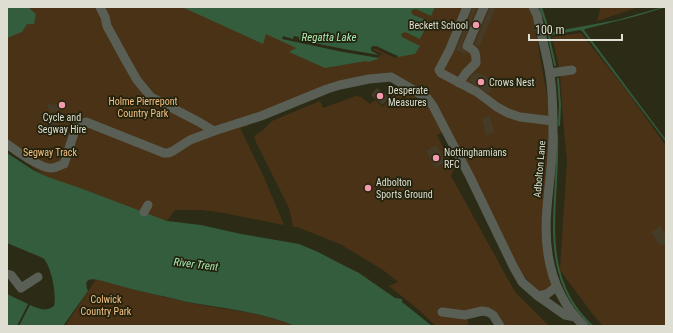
<svg xmlns="http://www.w3.org/2000/svg" width="673" height="333" font-family="'Roboto Condensed',sans-serif">
	<rect width="100%" height="100%" fill="#2c2c16"/>
	<g fill="#4a3217">
		<polygon points="7,7 528,7 533,16 549,108 550,148 543,212 552,284 549,289 538,291 523,275 514,262 435,102 430,101 389,75 281,104 247,126 240,128 264,177 284,225 224,213 202,210 175,210 167,221 51,180 7,150"/>
		<polygon points="601,7 639,7 597,21"/>
		<polygon points="581,33 626,90 666,146 666,326 603,326 591,312 560,270 567,161 562,107 560,72 552,37"/>
		<polygon points="399,86 423,99 445,131 437,135 454,169 451,176 515,292 549,326 501,326 494,315 466,313 438,308 444,314 465,316 469,323 467,324 468,326 436,326 419,310 389,286 398,282 383,270 340,244 297,227 293,227 291,216 289,208 255,140 254,136 263,130 272,121 320,101 323,108 356,96 361,97 370,104 375,100 383,107"/>
		<path d="M96,279C127,288 159,296 191,303C226,310 261,312 295,326H65Z"/>
	</g>
	<g fill="#345d3d">
		<polygon points="7,7 28,7 36,14 34,24 27,24 22,32 7,38"/>
		<polygon points="182,7 435,7 431,16 416,9 412,10 411,12 413,15 429,21 420,39 405,32 401,34 402,37 420,46 415,54 398,57 377,46 373,46 371,47 371,51 381,55 378,59 368,62 366,61 325,68 289,52 296,48 266,34 263,44"/>
		<polygon points="539,7 542,7 549,29 552,32 617,20 663,7 666,7 637,16 585,29 584,30 666,140 666,142 582,31 580,30 552,35 549,34"/>
		<path d="M7,153L33,170L48,177L80,188L167,221L201,225L241,234L299,244L318,252L341,264L359,273L395,298L402,299V302L432,326H295C262,312 227,309 193,303C181,301 169,297 157,295C140,291 123,287 106,282C97,279 81,275 88,291L63,326H19L30,305C39,309 46,312 54,306C57,295 51,265 43,258L7,243Z"/>
		<polygon points="7,294 28,304 17,326 7,326"/>
	</g>
	<polygon fill="#2c2c16" points="283,36 293,39 294,36 299,37 299,40 344,49 379,55 372,51 371,48 374,46 375,46 398,56 395,58 374,48 373,50 382,54 382,56 380,55 379,58 343,52 282,39"/>
	<g fill="none" stroke-linecap="round" stroke-linejoin="round">
		<g stroke="#345d3d" stroke-width="2">
			<polyline points="549,34 550,43 555,65"/>
			<polyline points="558,79 560,105 559,125"/>
			<path d="M557,135C560,202 535,273 592,326"/>
		</g>
	</g>
	<g fill="#453c27">
		<polygon points="473,7 477,7 461,46 462,49 469,55 456,50"/>
		<polygon points="490,7 496,7 479,47 475,44"/>
		<polygon points="476,72 495,81 489,93 468,81"/>
		<polygon points="377,88 389,97 383,105 371,95"/>
		<polygon points="66,101 68,107 50,113 47,105 52,103 53,105"/>
		<polygon points="490,116 494,133 486,135 482,118"/>
		<polygon points="56,117 59,129 52,131 48,119"/>
		<polygon points="436,145 446,162 435,168 426,151"/>
		<polygon points="660,226 666,236 666,243 660,246 651,232"/>
	</g>
	<g fill="none" stroke-linecap="round" stroke-linejoin="round">
		<g stroke="#5a5f55" stroke-width="9">
			<polyline points="100,7 105,17 107,26 125,59 137,80 151,97 199,122 214,131"/>
			<polyline points="467,7 450,49 439,70 441,73 477,92 497,107 508,113 520,117 553,121"/>
			<path d="M533,7L537,15C541,35 547,55 550,75C553,94 553,113 553,133C553,158 549,183 547,208C543,252 551,294 584,326"/>
			<polyline points="550,73 572,70"/>
			<path d="M459,83L466,73L476,63C476,53 476,51 467,46L484,7"/>
			<path d="M7,144C15,150 43,170 52,168C56,168 60,165 64,164L76,127L86,122L164,153H168L173,151L190,140L214,131L261,116L327,89L340,85L369,79L391,77L427,98L433,106L470,177L513,266L522,282L538,296L565,315L575,317"/>
			<polyline points="144,212 148,205"/>
			<polyline points="7,274 11,275 21,288 38,277"/>
			<polyline points="538,296 547,294 556,287"/>
			<polyline points="442,312 465,315 482,311 488,312 493,315 500,326"/>
		</g>
	</g>
	<g fill="#f39aac" stroke="#22220d" stroke-width="1.5">
		<circle cx="476" cy="25" r="4"/>
		<circle cx="481" cy="82" r="4"/>
		<circle cx="380" cy="96" r="4"/>
		<circle cx="62" cy="105" r="4"/>
		<circle cx="436" cy="158" r="4"/>
		<circle cx="368" cy="188" r="4"/>
	</g>
	<g text-anchor="middle" stroke-width="3.5" stroke-linejoin="round" paint-order="stroke">
		<g font-size="10" fill="#dedfd2" stroke="#22220d" text-anchor="start">
			<text x="468" y="29" text-anchor="end">Beckett School</text>
			<text x="489" y="86">Crows Nest</text>
			<text x="388" y="94">Desperate<tspan x="388" dy="12">Measures</tspan></text>
			<text x="62" y="121" text-anchor="middle">Cycle and<tspan x="62" dy="12">Segway Hire</tspan></text>
			<text x="444" y="156">Nottinghamians<tspan x="444" dy="12">RFC</tspan></text>
			<text x="376" y="186">Adbolton<tspan x="376" dy="12">Sports Ground</tspan></text>
		</g>
		<g font-size="10" fill="#f7c084" stroke="#22220d">
			<text x="143" y="105">Holme Pierrepont<tspan x="143" dy="12">Country Park</tspan></text>
			<text x="50" y="156">Segway Track</text>
			<text x="106" y="303">Colwick<tspan x="106" dy="12">Country Park</tspan></text>
		</g>
		<g font-size="10" fill="#dedfd2" stroke="#22220d">
			<text transform="translate(539 169) rotate(-85)" y="4">Adbolton Lane</text>
		</g>
		<g font-size="11" font-style="italic" fill="#aaedb7" stroke="#22220d">
			<text x="329" y="41">Regatta Lake</text>
			<text transform="translate(196 264) rotate(7)" y="4">River Trent</text>
		</g>
	</g>
	<rect width="673" height="333" fill="none" stroke="#dedfd2" stroke-width="16"/>
	<path d="M529 34v6h93v-6" fill="none" stroke="#dedfd2" stroke-width="2"/>
	<text x="535" y="34" font-size="12" fill="#dedfd2" stroke="#22220d" stroke-width="3" paint-order="stroke">100 m</text>
</svg>
